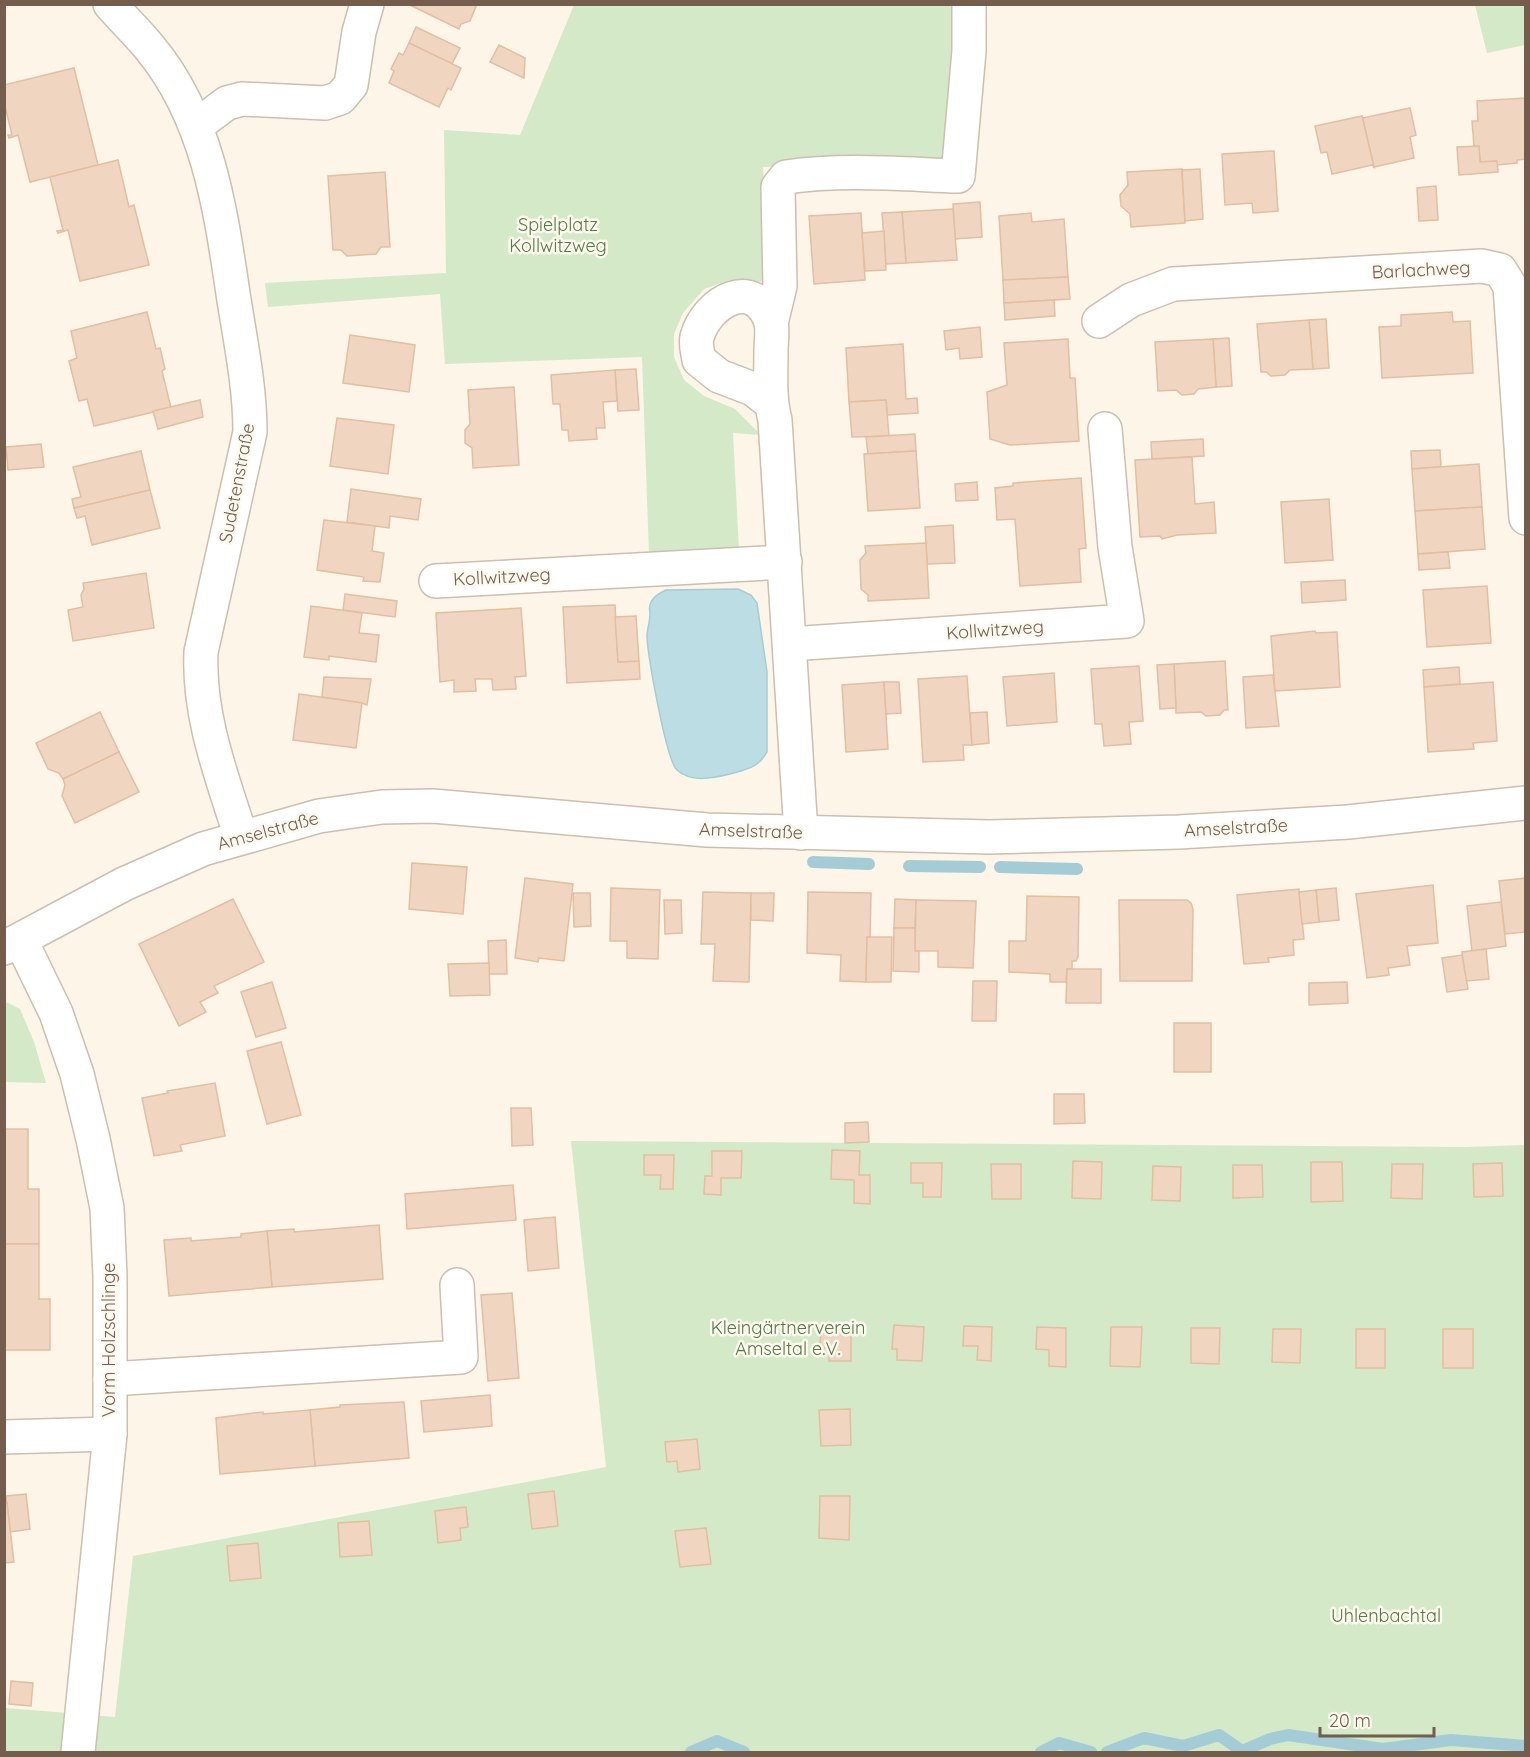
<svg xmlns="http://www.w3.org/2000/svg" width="1530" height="1757" font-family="Quicksand,sans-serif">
	<rect width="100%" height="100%" fill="#fcf5e8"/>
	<g fill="#d3e9c7">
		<polygon points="574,5 952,5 955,160 763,167 768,282 730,280 704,289 683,313 674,334 674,357 684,380 704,396 735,409 761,435 733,433 739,551 649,554 642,357 445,364 440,294 268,307 265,283 446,273 444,130 520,135"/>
		<polygon points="1475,5 1525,5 1525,45 1487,53"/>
		<polygon points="4,1001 20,1009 34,1042 46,1083 5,1082"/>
		<polygon points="571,1141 1467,1147 1525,1145 1525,1752 5,1752 4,1705 6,1708 115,1717 133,1556 606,1467"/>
	</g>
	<path fill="#bddde5" stroke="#a4ccd6" stroke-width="1.5" d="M738,589L751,595L757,603L767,672V752C758,768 747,769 730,774C713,778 691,783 677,770C666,760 648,656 647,637C647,629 650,622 650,614C650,611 649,608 650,605C652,597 660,593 666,590Z"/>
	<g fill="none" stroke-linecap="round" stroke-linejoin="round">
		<g stroke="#a4ccd6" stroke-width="12">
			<polyline points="813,862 869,864"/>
			<polyline points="909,866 980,867"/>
			<polyline points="1000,867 1077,869"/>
			<polyline points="691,1752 717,1741 744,1752"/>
			<polyline points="1041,1752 1059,1743 1091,1752"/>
			<polyline points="1107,1752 1144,1738 1183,1746 1219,1735 1242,1751 1270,1739 1288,1735 1383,1749 1451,1740 1526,1746"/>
		</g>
	</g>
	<g fill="#f0d6c1" stroke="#e2bea2" stroke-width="1.5">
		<polygon points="477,4 470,21 461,24 459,29 410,5"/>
		<polygon points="416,27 460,48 452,64 409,43"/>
		<polygon points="409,43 461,68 451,90 448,88 439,107 389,83 394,71 391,69 399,53 403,55"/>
		<polygon points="499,45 525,58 524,78 490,62"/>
		<polygon points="74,68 98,165 30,182 18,135 9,138 8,135 12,135 4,102 4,85"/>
		<polygon points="1526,98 1526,159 1517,160 1517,163 1497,165 1497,161 1480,162 1479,146 1474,146 1472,121 1478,121 1477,101"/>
		<polygon points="1410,108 1416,135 1410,137 1414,158 1374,167 1362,116 1363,118"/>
		<polygon points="1362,116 1374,167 1372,165 1332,174 1327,152 1321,153 1315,126"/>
		<polygon points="1479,146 1480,162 1497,161 1498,172 1459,175 1457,147"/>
		<polygon points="1274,151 1278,211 1253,213 1252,203 1225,205 1222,154"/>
		<polygon points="118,160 129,207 134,205 149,265 80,281 68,230 58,233 57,231 63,230 50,177"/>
		<polygon points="1182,169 1185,223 1131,227 1130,214 1121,206 1120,195 1128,185 1127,172"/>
		<polygon points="1200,169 1203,219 1185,221 1182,170"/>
		<polygon points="385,172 390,247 381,247 376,254 347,256 341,250 333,250 328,176"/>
		<polygon points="1436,186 1438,220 1419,221 1417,188"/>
		<polygon points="980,202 982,237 955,239 953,204"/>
		<polygon points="953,209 957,260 906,263 902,212"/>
		<polygon points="902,212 906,263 886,264 882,213"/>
		<polygon points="861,213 865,280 814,284 809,216"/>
		<polygon points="1031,213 1032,222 1064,219 1068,277 1003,280 999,216"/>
		<polygon points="884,231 886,270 865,271 862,233"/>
		<polygon points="1068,277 1070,299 1004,303 1003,280"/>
		<polygon points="1054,300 1055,316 1005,320 1004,303"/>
		<polygon points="147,312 156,349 160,348 165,369 162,371 171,408 94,426 87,399 79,401 69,361 77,358 71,331"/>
		<polygon points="1452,312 1453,322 1470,321 1473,373 1382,378 1379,327 1401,326 1401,315"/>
		<polygon points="1326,319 1329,368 1313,369 1309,320"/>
		<polygon points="1309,320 1313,369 1290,370 1285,375 1271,376 1266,372 1261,372 1257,324"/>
		<polygon points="980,327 982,357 960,359 959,348 946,350 944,331"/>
		<polygon points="350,335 415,345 409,392 343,383"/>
		<polygon points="1229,338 1232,386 1216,387 1213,339"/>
		<polygon points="1068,339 1070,378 1075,378 1079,441 1010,445 990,439 987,392 1007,385 1004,343"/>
		<polygon points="1213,339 1216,387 1198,389 1194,394 1182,395 1176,390 1158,391 1155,342"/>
		<polygon points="903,344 906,399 917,398 918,413 887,415 886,400 849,402 846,348"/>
		<polygon points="636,369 639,410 618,411 615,370"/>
		<polygon points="615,370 617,401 603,402 605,428 596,428 597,439 569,441 568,430 562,430 560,404 553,404 551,375"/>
		<polygon points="514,387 519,465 473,468 472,448 465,443 465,430 470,424 468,390"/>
		<polygon points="200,400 203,417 158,429 153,411"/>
		<polygon points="886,400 889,436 852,437 849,402"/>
		<polygon points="337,418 394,425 388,474 330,466"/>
		<polygon points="915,434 916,451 868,454 866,437"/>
		<polygon points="1203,439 1204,456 1152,459 1151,442"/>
		<polygon points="41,444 44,467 8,470 6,447"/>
		<polygon points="1440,450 1441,467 1412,469 1411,451"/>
		<polygon points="141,451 150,490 74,508 72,499 81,497 73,467"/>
		<polygon points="916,451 920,508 868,511 864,454"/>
		<polygon points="1192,457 1195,504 1214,502 1216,533 1177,535 1162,539 1160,536 1140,537 1135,460"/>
		<polygon points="1479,464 1482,507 1415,511 1412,469"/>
		<polygon points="1081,478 1086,548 1079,549 1081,582 1020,586 1015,519 997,520 995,488 1013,486 1013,483"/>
		<polygon points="977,482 978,500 956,501 955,484"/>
		<polygon points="351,489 421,499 418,520 390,516 389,528 347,522"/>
		<polygon points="150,490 160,528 92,545 85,516 77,518 74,508"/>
		<polygon points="1329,499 1333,560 1285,563 1281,502"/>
		<polygon points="1482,507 1485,549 1418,554 1415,511"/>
		<polygon points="324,520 375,526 372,551 384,553 380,582 363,581 364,577 317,570"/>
		<polygon points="953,525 955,563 927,564 925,527"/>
		<polygon points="926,543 929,598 868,601 868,595 861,589 860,560 866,553 865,546"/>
		<polygon points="1448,552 1450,568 1419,570 1418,554"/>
		<polygon points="146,573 154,628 73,641 68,610 83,607 81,595 84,589 83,583"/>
		<polygon points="1345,580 1346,600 1302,603 1301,582"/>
		<polygon points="1487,586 1491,643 1427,647 1423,590"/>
		<polygon points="345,594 397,601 395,617 343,610"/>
		<polygon points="615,605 618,662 639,661 640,679 567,683 563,607"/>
		<polygon points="311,606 362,613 359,633 379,635 376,662 329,656 329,660 304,657"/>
		<polygon points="521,608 526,676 515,677 516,689 493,690 492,679 475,679 476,691 454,692 454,680 440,682 436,613"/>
		<polygon points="636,616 639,661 618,662 615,617"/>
		<polygon points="1315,631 1316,633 1337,632 1340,687 1275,691 1271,636"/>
		<polygon points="1225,661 1228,710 1224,710 1220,715 1206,716 1201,712 1176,713 1174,664"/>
		<polygon points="1174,664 1176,708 1160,709 1157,665"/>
		<polygon points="1139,666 1143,721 1129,722 1131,744 1104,746 1102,724 1095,724 1091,669"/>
		<polygon points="1459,667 1460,684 1424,687 1423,670"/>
		<polygon points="1054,673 1057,722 1007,726 1003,677"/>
		<polygon points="1273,675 1279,726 1246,728 1243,677"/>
		<polygon points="967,676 972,745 963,745 964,760 923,762 918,679"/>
		<polygon points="324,677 371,679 367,705 362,703 322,697"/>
		<polygon points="884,682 888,749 846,752 842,685"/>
		<polygon points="884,682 899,682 901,713 886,714"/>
		<polygon points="1493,682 1497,741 1473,743 1474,749 1428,752 1424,687"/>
		<polygon points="299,694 362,703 356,748 293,740"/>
		<polygon points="100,712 119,752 63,779 59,773 48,769 36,743"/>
		<polygon points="987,712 989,743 972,745 970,713"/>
		<polygon points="119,752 139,792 75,823 62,796 65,785 63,779"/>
		<polygon points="412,863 467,867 463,914 409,909"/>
		<polygon points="525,878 573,884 564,961 539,958 538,962 515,958"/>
		<polygon points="1526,878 1526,932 1505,934 1499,881"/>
		<polygon points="1433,885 1438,943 1407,946 1410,965 1388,968 1389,975 1367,978 1356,894"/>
		<polygon points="611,888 660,890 658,959 627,958 627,941 610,941"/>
		<polygon points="1336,888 1339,920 1319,922 1316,890"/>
		<polygon points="1299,889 1304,939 1293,940 1294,955 1268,958 1269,962 1244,964 1237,895"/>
		<polygon points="1316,890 1319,922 1302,924 1299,892"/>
		<polygon points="703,892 751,893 749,982 713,981 715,944 701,944"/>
		<polygon points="808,892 871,893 870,937 867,937 866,982 840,981 841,955 807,953"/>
		<polygon points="573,893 590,893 591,926 574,927"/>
		<polygon points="751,893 774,893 773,921 751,920"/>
		<polygon points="1027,896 1079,897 1078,956 1076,961 1072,961 1072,969 1067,969 1066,982 1050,982 1050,974 1009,972 1009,941 1026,941"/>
		<polygon points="233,899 264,962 214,986 218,993 200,1002 206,1012 179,1026 139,944"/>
		<polygon points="895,899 916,900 915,928 894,928"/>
		<polygon points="664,900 681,900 682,933 665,934"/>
		<polygon points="916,900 976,901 973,968 938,967 938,951 915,951"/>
		<polygon points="1119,900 1187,900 1191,903 1193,909 1192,981 1120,981"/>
		<polygon points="1501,902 1506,946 1472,951 1467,906"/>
		<polygon points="894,928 915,928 915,951 919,951 919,972 893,971"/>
		<polygon points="867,937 892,937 891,982 866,982"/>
		<polygon points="506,940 507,974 489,974 488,941"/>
		<polygon points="1486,949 1489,979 1466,981 1462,952"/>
		<polygon points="1462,955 1468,989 1447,992 1442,958"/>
		<polygon points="489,963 490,995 450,996 448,964"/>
		<polygon points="1067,969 1101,969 1101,1003 1066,1003"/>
		<polygon points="973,981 997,981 996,1021 972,1021"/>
		<polygon points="272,982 286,1028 256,1037 241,992"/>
		<polygon points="1347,982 1348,1003 1309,1005 1309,983"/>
		<rect x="1174" y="1023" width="37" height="49"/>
		<polygon points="281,1042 301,1115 267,1124 247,1051"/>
		<polygon points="215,1083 225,1136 180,1145 182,1151 154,1156 142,1098 168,1093 167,1091"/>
		<polygon points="1054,1094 1084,1094 1085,1123 1054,1124"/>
		<polygon points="511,1108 531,1108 533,1145 512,1146"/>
		<polygon points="868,1122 869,1142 845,1143 845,1123"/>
		<polygon points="4,1129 28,1129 28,1189 39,1189 39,1244 4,1244"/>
		<polygon points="832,1150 860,1151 859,1175 870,1175 870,1204 854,1203 854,1180 831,1179"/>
		<polygon points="712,1151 742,1151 741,1178 721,1178 721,1195 704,1194 705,1176 712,1176"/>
		<polygon points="644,1155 674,1155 673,1189 660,1189 661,1175 644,1175"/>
		<polygon points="1073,1161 1102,1162 1101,1199 1072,1198"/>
		<polygon points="1311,1162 1342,1162 1343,1201 1311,1202"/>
		<polygon points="911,1163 942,1163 941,1197 923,1197 923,1183 911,1183"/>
		<polygon points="1502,1163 1503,1196 1474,1197 1473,1164"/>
		<polygon points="991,1164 1021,1164 1021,1199 992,1199"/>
		<polygon points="1392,1164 1423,1164 1422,1199 1391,1198"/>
		<polygon points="1233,1165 1262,1165 1263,1197 1233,1198"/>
		<polygon points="1153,1166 1181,1167 1180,1201 1152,1200"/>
		<polygon points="513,1185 516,1220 407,1229 405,1194"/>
		<polygon points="555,1217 559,1268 528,1271 524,1220"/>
		<polygon points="379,1225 383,1279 272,1287 267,1231 294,1229 294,1232"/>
		<polygon points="267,1231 272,1287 169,1296 164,1240 191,1238 191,1241 241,1237 241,1234"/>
		<polygon points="4,1244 39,1244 39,1299 50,1299 50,1350 4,1350"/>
		<polygon points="512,1293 519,1378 488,1381 481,1295"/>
		<polygon points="821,1325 851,1325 851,1361 829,1361 829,1348 820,1348"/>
		<polygon points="894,1325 924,1327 922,1361 897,1360 897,1349 892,1349"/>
		<polygon points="964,1326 992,1327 991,1361 977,1360 978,1346 963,1346"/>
		<polygon points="1037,1327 1066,1328 1066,1367 1049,1366 1049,1350 1036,1349"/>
		<polygon points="1111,1327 1142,1327 1140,1367 1110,1366"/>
		<polygon points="1191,1328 1220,1328 1219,1364 1191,1363"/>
		<polygon points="1273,1329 1301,1329 1300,1363 1272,1362"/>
		<rect x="1356" y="1329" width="29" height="39"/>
		<rect x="1443" y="1329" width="30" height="39"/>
		<polygon points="490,1395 492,1426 424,1432 421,1401"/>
		<polygon points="404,1402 409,1458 315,1466 310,1410 340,1407 340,1405"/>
		<polygon points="850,1409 851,1445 821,1446 819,1410"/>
		<polygon points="310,1410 315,1466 220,1474 216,1418 246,1414 263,1412 263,1414"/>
		<polygon points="697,1439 700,1469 678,1472 677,1461 667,1462 665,1442"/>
		<polygon points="554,1491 558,1526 532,1529 528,1494"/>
		<polygon points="26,1494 30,1529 10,1532 6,1496"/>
		<polygon points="820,1496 850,1496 849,1540 819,1538"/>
		<polygon points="7,1503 14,1562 4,1563 4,1504"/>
		<polygon points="466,1507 468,1527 460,1528 461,1540 438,1543 435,1511"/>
		<polygon points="369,1521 372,1555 340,1557 338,1523"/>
		<polygon points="706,1528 711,1564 680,1567 675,1531"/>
		<polygon points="258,1543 261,1578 230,1581 227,1546"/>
		<polygon points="11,1681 33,1683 31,1706 9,1704"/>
	</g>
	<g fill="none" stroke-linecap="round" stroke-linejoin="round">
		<g stroke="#cdbeaf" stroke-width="36">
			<g id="minor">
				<path d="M110,4C123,19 138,33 150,48C209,119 221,213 234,300C241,344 250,388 250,432L201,652C198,716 222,777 241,837"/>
				<polyline points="196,126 227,103 242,99 325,103 340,98 351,85 359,32 367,4"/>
				<polyline points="1099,321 1131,300 1173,284 1482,266 1500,270 1510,286 1526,518"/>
				<path d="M771,323L780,286L778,187L786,177C843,169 900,174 958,176L969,51V4"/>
				<path d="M771,403L753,389L719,376L699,360C698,353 695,344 697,337C707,301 755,275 771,322C773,330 771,342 771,350C771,374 769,397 775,420L801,833"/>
				<polyline points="436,581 785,562"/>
				<polyline points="790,644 1127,621 1115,547 1105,429"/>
				<polyline points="21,941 56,1013 77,1074 93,1139 107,1208 110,1276 110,1434 78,1752"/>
				<polyline points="4,948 124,884 203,849 319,816 382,807 433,806 707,830 989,837 1179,832 1348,822 1526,803"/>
				<polyline points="110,1379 461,1357 457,1285"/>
				<polyline points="4,1437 110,1434"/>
			</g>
		</g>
		<use href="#minor" stroke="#fff" stroke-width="33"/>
	</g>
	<g text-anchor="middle" stroke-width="5" stroke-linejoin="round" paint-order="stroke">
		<g font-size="18" fill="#527a45" stroke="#fef9ef">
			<text x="558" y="231">Spielplatz<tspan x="558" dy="21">Kollwitzweg</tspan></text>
			<text x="788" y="1334">Kleingärtnerverein<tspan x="788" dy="21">Amseltal e.V.</tspan></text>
			<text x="1386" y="1622">Uhlenbachtal</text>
		</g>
		<g font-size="18" fill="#755d4d" stroke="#fef9ef">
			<text transform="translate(1421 270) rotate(-3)" y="6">Barlachweg</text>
			<text transform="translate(237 483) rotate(-79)" y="6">Sudetenstraße</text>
			<text transform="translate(502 577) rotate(-3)" y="6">Kollwitzweg</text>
			<text transform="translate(995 630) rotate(-4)" y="6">Kollwitzweg</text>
			<text transform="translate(1236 828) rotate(-3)" y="6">Amselstraße</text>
			<text transform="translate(268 831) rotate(-15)" y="6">Amselstraße</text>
			<text transform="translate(751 831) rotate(2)" y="6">Amselstraße</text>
			<text transform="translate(109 1340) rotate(-90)" y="6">Vorm Holzschlinge</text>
		</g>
	</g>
	<rect width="1530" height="1757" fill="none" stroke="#755d4d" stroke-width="12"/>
	<path d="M1320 1727v9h114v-9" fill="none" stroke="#755d4d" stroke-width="3"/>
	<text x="1329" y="1727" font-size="18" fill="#755d4d" stroke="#fef9ef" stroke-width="4.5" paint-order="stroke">20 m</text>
</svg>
